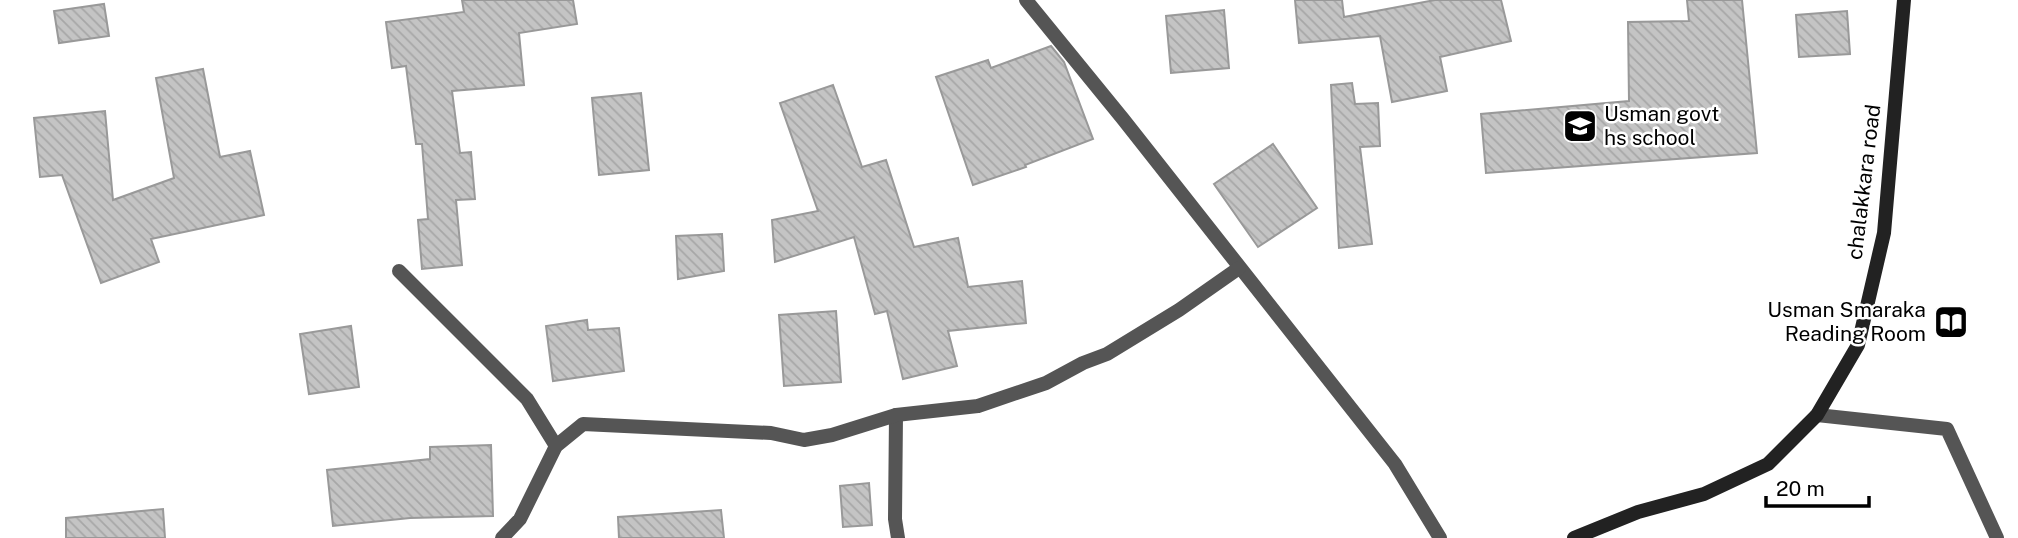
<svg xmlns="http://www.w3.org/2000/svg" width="2018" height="538" font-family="'Public Sans',sans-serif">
	<defs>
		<pattern id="building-back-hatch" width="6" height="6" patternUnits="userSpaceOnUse" patternTransform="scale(1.75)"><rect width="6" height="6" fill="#c4c4c4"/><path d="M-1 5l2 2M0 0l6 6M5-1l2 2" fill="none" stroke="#a7a7a7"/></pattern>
	</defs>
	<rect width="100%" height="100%" fill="#fff"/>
	<g fill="url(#building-back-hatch)" stroke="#999" stroke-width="2">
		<polygon points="462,0 573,0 577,24 519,33 524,85 452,91 460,153 471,152 475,199 456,200 462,265 422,269 418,220 428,219 422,144 416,144 406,66 392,68 386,22 464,12"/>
		<polygon points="1295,0 1342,0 1344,17 1435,0 1501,0 1511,41 1440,57 1447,91 1392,102 1380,36 1299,43"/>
		<polygon points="1687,0 1742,0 1757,153 1486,173 1481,114 1629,101 1628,22 1689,21"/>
		<polygon points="104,4 109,36 59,43 54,11"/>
		<polygon points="1224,10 1229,68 1171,73 1166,16"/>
		<polygon points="1847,11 1850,54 1799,57 1796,15"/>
		<polygon points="1051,46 1064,62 1093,139 1025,165 1026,167 973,185 936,77 988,60 991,68"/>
		<polygon points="203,69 220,157 250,151 264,215 151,239 159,262 101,283 62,175 40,177 34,118 105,111 113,200 174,178 156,78"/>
		<polygon points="1352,83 1355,104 1378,103 1380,146 1360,147 1372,244 1339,248 1331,85"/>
		<polygon points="833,85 862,167 886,160 914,247 958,238 968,287 1022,281 1026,323 948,331 957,366 903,379 887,311 875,314 854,237 775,262 772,220 818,211 780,103"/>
		<polygon points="641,93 649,170 599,175 592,98"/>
		<polygon points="1273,144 1317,208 1258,247 1214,184"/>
		<polygon points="722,234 724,271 678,279 676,236"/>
		<polygon points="836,311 841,382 784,386 779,315"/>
		<polygon points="587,320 588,330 619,328 624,371 553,381 546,326"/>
		<polygon points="351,326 359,387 309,394 300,334"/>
		<polygon points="491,445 493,516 410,518 333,526 327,470 430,459 430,447"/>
		<polygon points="869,483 872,525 843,527 840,486"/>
		<polygon points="163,509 165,538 66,538 66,518"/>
		<polygon points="721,510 724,538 619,538 618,517"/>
	</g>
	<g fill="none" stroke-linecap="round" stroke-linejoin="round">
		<g stroke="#555" stroke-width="14">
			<polyline points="1026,0 1123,119 1395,464 1440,538"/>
			<polyline points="399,271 527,399 556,446"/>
			<polyline points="896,415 895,519 898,538"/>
			<polyline points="1817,415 1947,429 1997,538"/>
			<polyline points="502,538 520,519 556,446 583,424 771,433 804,440 832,435 896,415 978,406 1046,383 1083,363 1107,354 1179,310 1239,268"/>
		</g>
		<polyline stroke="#222" stroke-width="14" points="1574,538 1638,512 1704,494 1768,464 1817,415 1858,345 1884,233 1904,0"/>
	</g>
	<defs>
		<g id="school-square" transform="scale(1.75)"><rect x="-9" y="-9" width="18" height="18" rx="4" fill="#000" stroke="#fff"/><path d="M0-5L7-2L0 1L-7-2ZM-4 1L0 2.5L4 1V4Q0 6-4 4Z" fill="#fff"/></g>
		<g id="library-square" transform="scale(1.75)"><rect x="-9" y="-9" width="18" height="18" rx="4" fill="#000" stroke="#fff"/><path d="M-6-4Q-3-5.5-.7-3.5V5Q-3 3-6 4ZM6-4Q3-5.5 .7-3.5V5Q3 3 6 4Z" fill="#fff"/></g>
	</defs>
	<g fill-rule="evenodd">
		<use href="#school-square" x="1580" y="126"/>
		<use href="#library-square" x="1951" y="322"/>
	</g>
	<g text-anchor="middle" stroke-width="5" stroke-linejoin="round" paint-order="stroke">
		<g font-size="21" fill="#000" stroke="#fff" text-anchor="start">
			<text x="1604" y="121">Usman govt<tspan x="1604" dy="24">hs school</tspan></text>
			<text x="1926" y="317" text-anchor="end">Usman Smaraka<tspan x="1926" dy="24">Reading Room</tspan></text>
		</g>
		<g font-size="21" fill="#000" stroke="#fff">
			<text transform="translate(1864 182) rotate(-83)" y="7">chalakkara road</text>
		</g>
	</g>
	<path d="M1766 496v10h103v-10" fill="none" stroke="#000000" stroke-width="3.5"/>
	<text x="1776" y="496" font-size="21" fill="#000000" stroke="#ffffff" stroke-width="5" paint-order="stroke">20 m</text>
</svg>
